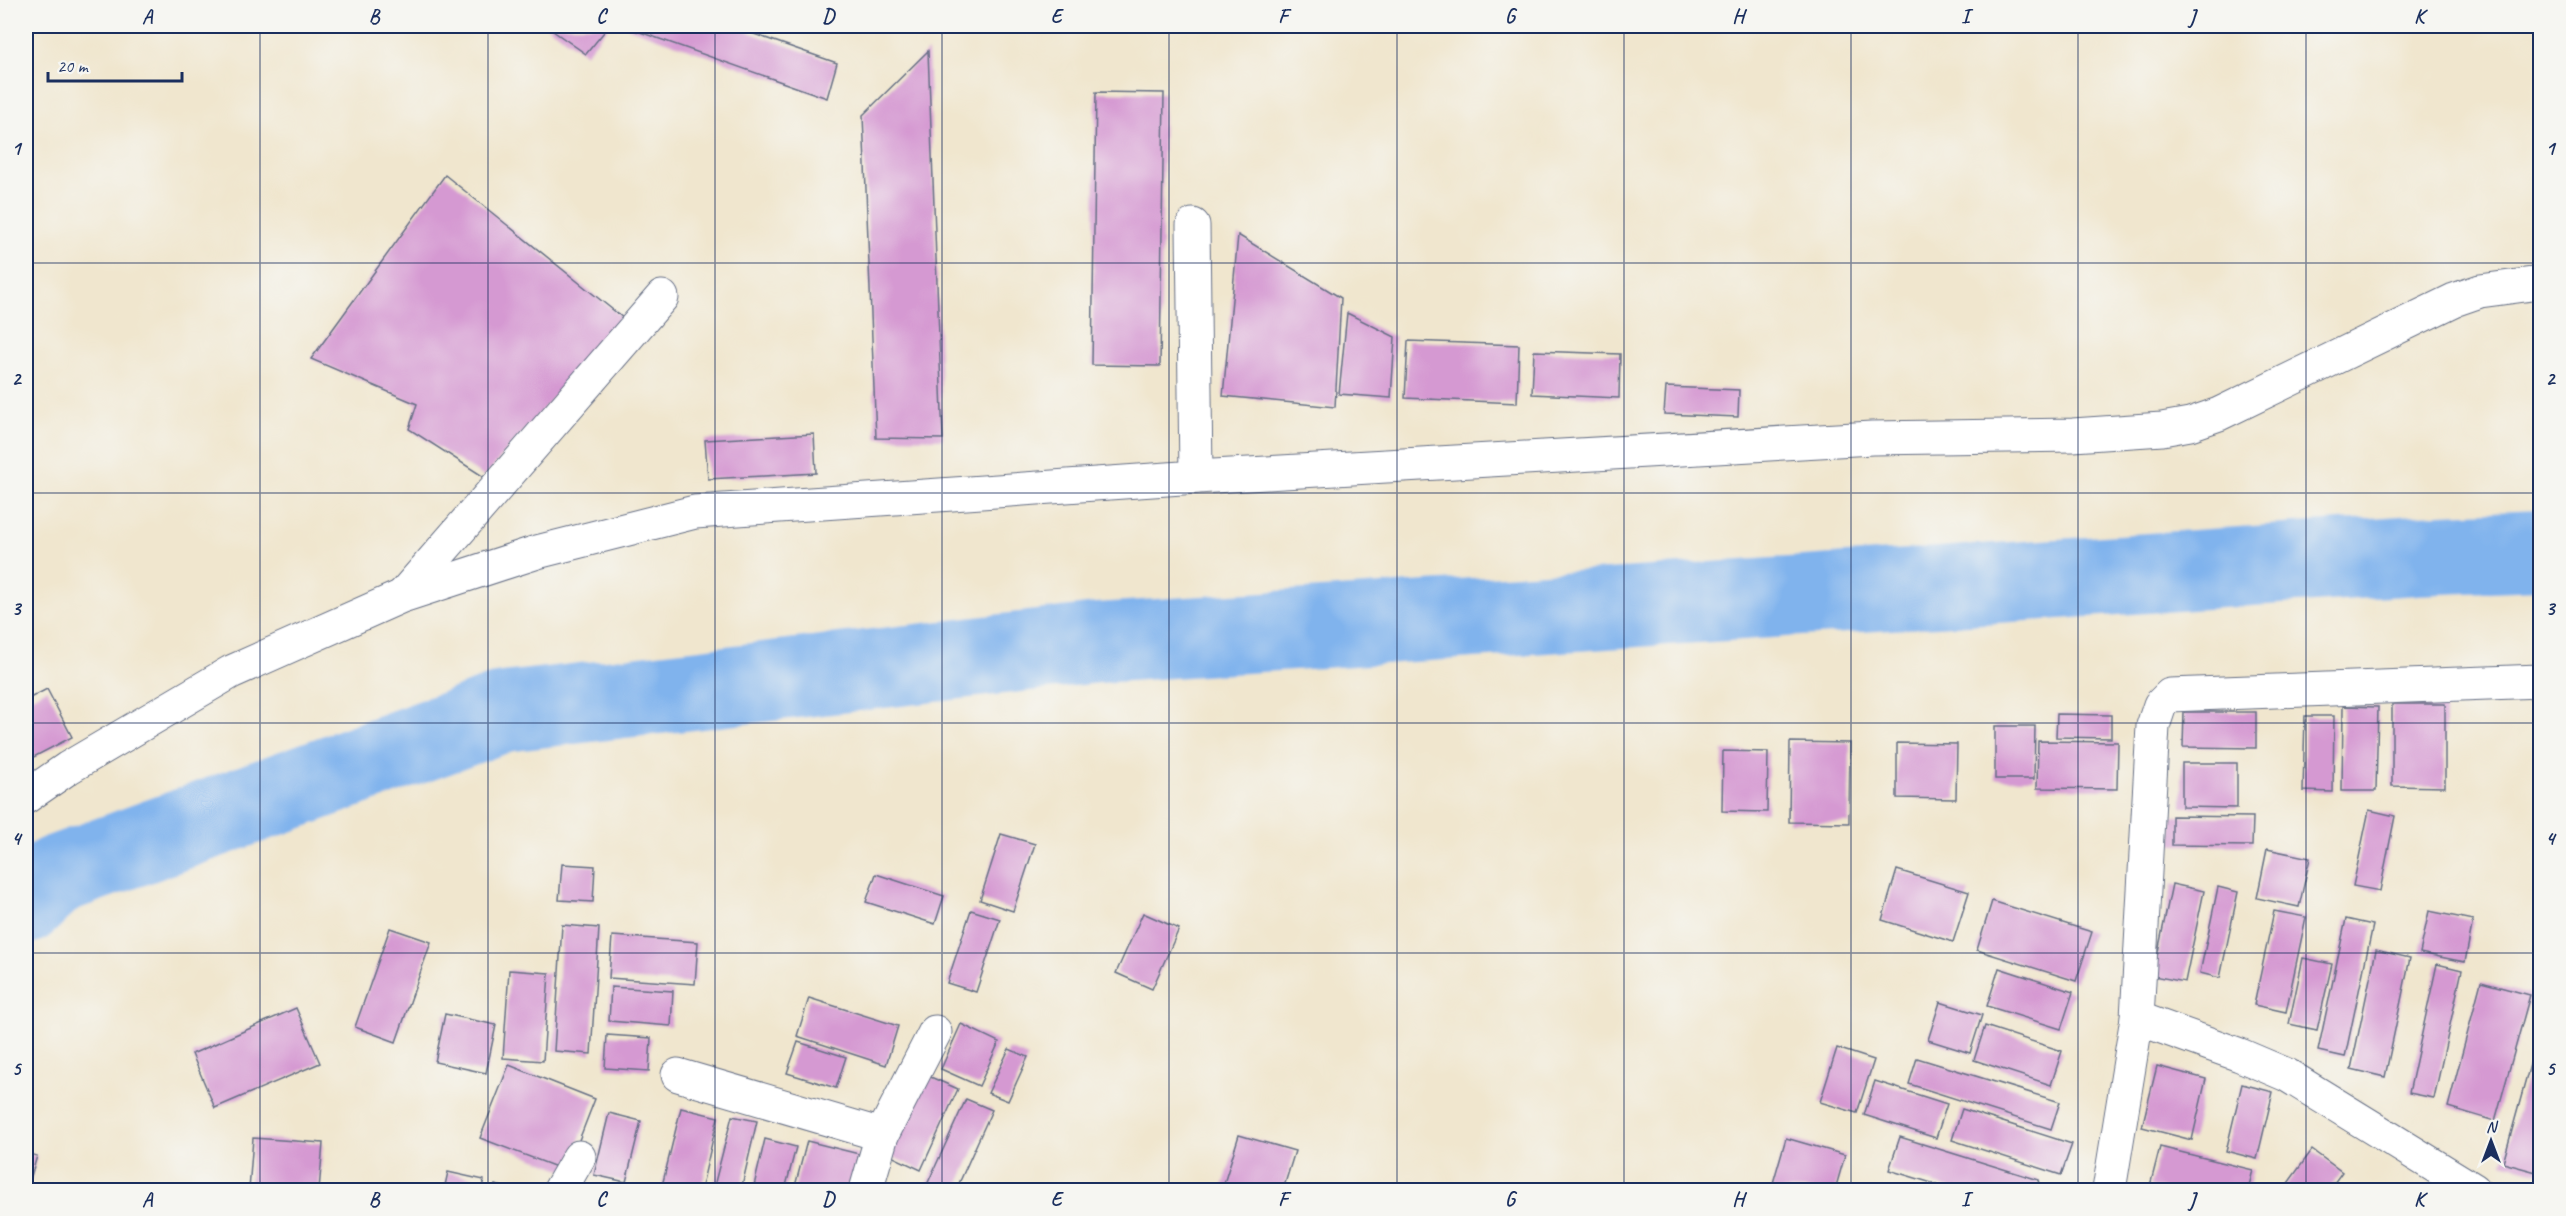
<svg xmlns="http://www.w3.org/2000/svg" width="2566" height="1216" font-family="Caveat,sans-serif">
	<rect width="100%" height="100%" fill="#f6f6f2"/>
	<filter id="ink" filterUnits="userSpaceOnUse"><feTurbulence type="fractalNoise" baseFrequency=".0167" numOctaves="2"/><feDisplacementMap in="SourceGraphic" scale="12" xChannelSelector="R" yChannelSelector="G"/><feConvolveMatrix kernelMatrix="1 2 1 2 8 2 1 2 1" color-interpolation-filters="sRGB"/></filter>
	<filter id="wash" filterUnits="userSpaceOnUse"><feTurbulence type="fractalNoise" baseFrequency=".008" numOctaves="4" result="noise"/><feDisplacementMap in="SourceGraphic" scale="24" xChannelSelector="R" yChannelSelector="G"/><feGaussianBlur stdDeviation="1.35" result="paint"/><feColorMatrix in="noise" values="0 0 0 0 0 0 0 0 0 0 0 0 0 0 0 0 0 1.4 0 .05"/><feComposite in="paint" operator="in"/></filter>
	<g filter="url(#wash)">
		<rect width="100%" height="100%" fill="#f0e6ce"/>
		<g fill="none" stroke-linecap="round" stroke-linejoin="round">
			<polyline stroke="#80b3ed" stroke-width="80" points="26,904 56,875 504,712 1098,643 2417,555 2540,550"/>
		</g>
		<g id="blocks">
			<g fill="#d599d2">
				<polygon points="546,26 609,26 586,54"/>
				<polygon points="623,26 731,26 837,63 827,98"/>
				<polygon points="928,51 943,439 876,438 863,115"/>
				<polygon points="1096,92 1164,93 1160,366 1092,365"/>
				<polygon points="445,175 623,318 484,477 409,429 417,404 311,359"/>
				<polygon points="1238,235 1341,298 1335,407 1223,396"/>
				<polygon points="1347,313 1395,337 1391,398 1339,394"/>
				<polygon points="1408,341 1519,345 1517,403 1405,398"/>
				<polygon points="1534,351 1620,354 1619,398 1532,394"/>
				<polygon points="1666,387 1739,390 1738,417 1664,414"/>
				<polygon points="814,434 816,473 708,479 705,440"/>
				<polygon points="47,689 72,737 26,761 26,700"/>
				<polygon points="2392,704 2445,704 2445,787 2392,786"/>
				<polygon points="2343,706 2378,707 2376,791 2342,791"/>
				<polygon points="2184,712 2256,712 2256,748 2183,747"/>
				<polygon points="2057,714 2111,715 2111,738 2056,737"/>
				<polygon points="2305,716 2334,716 2333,792 2303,791"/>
				<polygon points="1995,726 2035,726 2034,779 1995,779"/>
				<polygon points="2038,741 2118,742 2117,789 2037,788"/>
				<polygon points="1790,742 1850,743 1849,823 1789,822"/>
				<polygon points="1897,743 1957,744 1956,799 1897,798"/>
				<polygon points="1723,751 1768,752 1767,812 1722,811"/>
				<polygon points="2182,763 2237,763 2237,808 2182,807"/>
				<polygon points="2369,810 2395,816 2380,891 2353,886"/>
				<polygon points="2172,816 2253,817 2252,846 2172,845"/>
				<polygon points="1001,834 1035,844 1013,911 980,900"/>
				<polygon points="2267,849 2310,858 2299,907 2257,898"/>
				<polygon points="562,864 595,866 593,902 559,900"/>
				<polygon points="1897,870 1969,892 1953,942 1882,920"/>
				<polygon points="876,874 944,896 935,924 866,902"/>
				<polygon points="2172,884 2204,891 2185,982 2153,976"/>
				<polygon points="2218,887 2238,892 2220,978 2200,973"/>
				<polygon points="1992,901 2092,932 2076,981 1977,950"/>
				<polygon points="971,910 1000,919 976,992 947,983"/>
				<polygon points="2274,911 2306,917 2286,1012 2254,1005"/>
				<polygon points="2429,911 2473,920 2465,962 2420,953"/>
				<polygon points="1143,913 1179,929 1152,989 1116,973"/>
				<polygon points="2346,919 2373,925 2345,1057 2318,1051"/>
				<polygon points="562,925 599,928 591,1054 554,1051"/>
				<polygon points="390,928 431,942 396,1042 355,1027"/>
				<polygon points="612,936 698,942 695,984 609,978"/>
				<polygon points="2376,950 2410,958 2385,1077 2351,1069"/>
				<polygon points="2303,958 2332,964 2317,1030 2289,1024"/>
				<polygon points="2437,964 2462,970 2434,1098 2409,1093"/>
				<polygon points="1999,968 2073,992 2061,1029 1987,1006"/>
				<polygon points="509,970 549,973 543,1061 503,1058"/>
				<polygon points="2481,982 2530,995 2495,1121 2448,1107"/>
				<polygon points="611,987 673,991 671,1026 609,1021"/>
				<polygon points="809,998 898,1026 886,1065 797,1036"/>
				<polygon points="1940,1002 1982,1015 1970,1053 1928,1040"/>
				<polygon points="296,1008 320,1063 215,1108 192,1054"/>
				<polygon points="445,1014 496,1025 486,1073 435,1062"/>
				<polygon points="961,1024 999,1042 979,1086 941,1069"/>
				<polygon points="1985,1026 2062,1051 2051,1085 1974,1060"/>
				<polygon points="607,1035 651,1038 649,1071 605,1068"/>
				<polygon points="798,1042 846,1057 836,1088 787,1073"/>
				<polygon points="1837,1048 1874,1060 1857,1113 1820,1102"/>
				<polygon points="1009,1049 1028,1057 1008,1101 988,1093"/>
				<polygon points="1917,1058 2060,1102 2051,1129 1909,1084"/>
				<polygon points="2531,1061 2540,1064 2540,1173 2503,1163"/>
				<polygon points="509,1065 595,1099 567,1171 480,1138"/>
				<polygon points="2157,1066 2206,1079 2192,1140 2142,1127"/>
				<polygon points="926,1075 958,1089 921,1170 889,1155"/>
				<polygon points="1875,1081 1947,1104 1936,1138 1864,1115"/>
				<polygon points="2242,1084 2273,1092 2257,1159 2226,1151"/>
				<polygon points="966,1099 992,1110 956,1190 934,1190 926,1187"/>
				<polygon points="681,1108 718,1117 701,1190 661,1190"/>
				<polygon points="1962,1109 2072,1144 2061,1175 1952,1140"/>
				<polygon points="609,1113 641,1121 626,1182 594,1175"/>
				<polygon points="732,1116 757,1121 741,1190 713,1190"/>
				<polygon points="1239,1135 1295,1151 1283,1190 1222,1190"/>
				<polygon points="1900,1137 2039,1180 2036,1190 1955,1190 1889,1170"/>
				<polygon points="253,1138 323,1143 319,1190 249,1190"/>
				<polygon points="1786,1138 1845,1155 1835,1190 1771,1190"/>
				<polygon points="765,1139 796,1147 785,1190 753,1190"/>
				<polygon points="807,1141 859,1154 850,1190 794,1190"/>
				<polygon points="2160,1147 2253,1170 2248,1190 2167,1190 2150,1186"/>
				<polygon points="2312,1150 2342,1172 2329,1190 2283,1190"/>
				<polygon points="26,1153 37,1156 27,1190 26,1190"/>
				<polygon points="448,1172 484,1180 481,1190 444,1190"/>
				<polygon points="495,1185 515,1190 494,1190"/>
			</g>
		</g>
	</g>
	<g filter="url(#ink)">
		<use href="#blocks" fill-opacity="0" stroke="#666f85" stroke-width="1.5"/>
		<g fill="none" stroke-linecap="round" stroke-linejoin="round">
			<g stroke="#666f85" stroke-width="35">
				<g id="minor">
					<polyline points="1193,225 1196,477"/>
					<polyline points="403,595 662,297"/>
					<polyline points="26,797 68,768 231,672 402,596 537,552 695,512 1196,477 1872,438 2073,435 2162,429 2190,424 2219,414 2454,300 2480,291 2540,283"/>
					<polyline points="2137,1018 2240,1055 2287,1075 2474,1190"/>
					<polyline points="678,1075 882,1135"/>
					<polyline points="560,1190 579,1157"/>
					<polyline points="866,1190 882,1135 935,1032"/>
					<polyline points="2109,1190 2137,1018 2153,726 2160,705 2170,695 2540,681"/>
				</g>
			</g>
			<use href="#minor" stroke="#fff" stroke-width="33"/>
		</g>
	</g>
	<path fill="none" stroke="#1b2f5e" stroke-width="1.5" stroke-opacity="0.55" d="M260,26V1190M488,26V1190M715,26V1190M942,26V1190M1169,26V1190M1397,26V1190M1624,26V1190M1851,26V1190M2078,26V1190M2306,26V1190M26,263H2540M26,493H2540M26,723H2540M26,953H2540"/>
	<rect width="2566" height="1216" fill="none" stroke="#f6f6f2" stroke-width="66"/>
	<g transform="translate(2491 1141)" stroke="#f6f6f2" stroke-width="4.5" paint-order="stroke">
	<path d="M0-4.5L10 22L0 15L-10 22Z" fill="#1b2f5e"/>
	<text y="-9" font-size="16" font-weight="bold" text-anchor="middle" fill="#1b2f5e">N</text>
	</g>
	<path d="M48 72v9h134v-9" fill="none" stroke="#1b2f5e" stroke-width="3"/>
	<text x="57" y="72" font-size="18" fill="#1b2f5e" stroke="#f6f6f2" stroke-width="4.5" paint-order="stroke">20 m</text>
	<rect x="33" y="33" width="2500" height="1150" fill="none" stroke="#1b2f5e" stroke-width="2"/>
	<g font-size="20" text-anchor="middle" font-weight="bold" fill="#1b2f5e">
		<text x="147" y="23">A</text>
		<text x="374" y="23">B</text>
		<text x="601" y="23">C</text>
		<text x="828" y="23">D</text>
		<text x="1056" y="23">E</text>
		<text x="1283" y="23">F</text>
		<text x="1510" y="23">G</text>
		<text x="1738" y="23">H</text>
		<text x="1965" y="23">I</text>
		<text x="2192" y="23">J</text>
		<text x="2419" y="23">K</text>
		<text x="16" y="155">1</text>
		<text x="2550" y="155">1</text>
		<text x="16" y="385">2</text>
		<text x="2550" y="385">2</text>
		<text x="16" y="615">3</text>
		<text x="2550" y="615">3</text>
		<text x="16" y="845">4</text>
		<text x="2550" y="845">4</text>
		<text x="16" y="1075">5</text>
		<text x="2550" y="1075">5</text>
		<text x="147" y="1206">A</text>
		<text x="374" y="1206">B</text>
		<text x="601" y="1206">C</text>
		<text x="828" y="1206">D</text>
		<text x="1056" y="1206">E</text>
		<text x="1283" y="1206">F</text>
		<text x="1510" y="1206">G</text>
		<text x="1738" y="1206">H</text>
		<text x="1965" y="1206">I</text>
		<text x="2192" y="1206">J</text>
		<text x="2419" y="1206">K</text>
	</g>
</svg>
